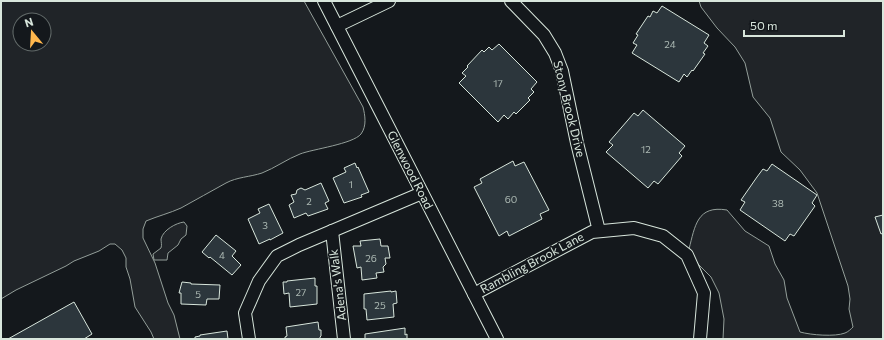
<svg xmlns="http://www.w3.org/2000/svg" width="884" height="340" font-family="Commissioner,sans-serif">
	<rect width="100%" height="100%" fill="#14181c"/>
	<g fill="#202428" stroke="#939e99" fill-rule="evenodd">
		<path d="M1,1H304L363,107C365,115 367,126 361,134C353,144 313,149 300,154C287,159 275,168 262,173C250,177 237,177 226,183C211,191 196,200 181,208C170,213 158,216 146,221L143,229V238L155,263L168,303L174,315L180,339H154L151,332L135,307L130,279L126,267V258L122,250L115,244H110L99,251L74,261L66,266L16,290L1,299ZM20,20H44V44H20Z"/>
		<path d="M699,1H883V339H723L724,319L719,293L711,277L698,264L689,249C695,226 697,205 727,210L745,231L769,246L775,264L784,280L787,298L800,332C811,335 835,337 845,333C848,332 851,329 853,327L849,309L850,299L848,286L817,193L800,170L781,152L770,118L753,97L745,63L735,47L717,28L701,7Z"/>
		<path d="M184,222L187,226L186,235L181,239L178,245L168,253L167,260H154L153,254L161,248C162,245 161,242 161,239C163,230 176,223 184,222Z"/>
	</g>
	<g fill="#2c363c" stroke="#d8e6dc">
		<polygon points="662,6 709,35 704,43 708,46 703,53 705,54 693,71 692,70 687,77 684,74 679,82 632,53 637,45 633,43 638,35 636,34 648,16 650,17 653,11 657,13"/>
		<polygon points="499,44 537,82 531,89 534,92 528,98 530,100 516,114 514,112 508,119 504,115 498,122 459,83 466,76 462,73 468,67 467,66 482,50 484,52 489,47 492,50"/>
		<polygon points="643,110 685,146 679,153 682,156 658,184 654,181 648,188 606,152 613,145 609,142 634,113 638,116"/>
		<polygon points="513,161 515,166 524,162 549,210 540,214 542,219 509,236 507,231 499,236 474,187 482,183 480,179"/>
		<polygon points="355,163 357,168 358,167 369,192 361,195 362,197 344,203 333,178 346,172 344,168"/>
		<polygon points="772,164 817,195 812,203 815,206 794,236 790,234 785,241 740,210 745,202 741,200 757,177 763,169 767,171"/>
		<polygon points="321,183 329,201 325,203 328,209 308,216 306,213 294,218 289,205 294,202 291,195 296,194 297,190 301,188 305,190"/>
		<polygon points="269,204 283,233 270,240 270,239 259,244 248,219 260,213 258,209"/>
		<polygon points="883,215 883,233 881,234 875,217"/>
		<polygon points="216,235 236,251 232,256 241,265 232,275 210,257 209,258 202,252"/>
		<polygon points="380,239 381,246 388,246 390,258 385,258 386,264 383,267 384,272 376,273 377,278 362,280 361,267 357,268 353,246 361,246 360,241"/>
		<polygon points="315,278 315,286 317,286 317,304 290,307 289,293 284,294 283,282 287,282 287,281"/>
		<polygon points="182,282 191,283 191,284 220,285 219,299 207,299 206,305 181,304 181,293 179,293"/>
		<polygon points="391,291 391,292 396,291 397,303 393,304 394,317 367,320 366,309 364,309 364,294"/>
		<polygon points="74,302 92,334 84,339 8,339"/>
		<polygon points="318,322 319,330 321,330 321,336 320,337 320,339 285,339 285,337 287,336 286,327"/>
		<polygon points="405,328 405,335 407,334 407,339 365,339 365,334"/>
		<polygon points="227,331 228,339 230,339 195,339 195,337 200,336 200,335"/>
	</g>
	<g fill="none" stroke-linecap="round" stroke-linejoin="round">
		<g stroke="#d8e6dc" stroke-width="14">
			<g id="minor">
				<polyline points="324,1 497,339"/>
				<polyline points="511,1 544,35 555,53 562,71 577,143 599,231"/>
				<polyline points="337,26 389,1"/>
				<polyline points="332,231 344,339"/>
				<polyline points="474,294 592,232 634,228 663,236 687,255 704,293 700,339"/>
				<polyline points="249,339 245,313 259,281 277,256 299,245 422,193"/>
			</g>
		</g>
		<use href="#minor" stroke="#14181c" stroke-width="12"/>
	</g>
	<g text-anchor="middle" stroke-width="3" stroke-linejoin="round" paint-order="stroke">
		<g font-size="10" fill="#adbab4">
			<text x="670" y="48">24</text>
			<text x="498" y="87">17</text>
			<text x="646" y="153">12</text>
			<text x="351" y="188">1</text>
			<text x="511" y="203">60</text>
			<text x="309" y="205">2</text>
			<text x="778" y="207">38</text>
			<text x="265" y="229">3</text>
			<text x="222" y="259">4</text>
			<text x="371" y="262">26</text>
			<text x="301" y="296">27</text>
			<text x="198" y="298">5</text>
			<text x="380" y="309">25</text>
		</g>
		<g font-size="12" fill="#d8e6dc" stroke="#14181c">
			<text transform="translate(569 109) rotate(76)" y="4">Stony Brook Drive</text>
			<text transform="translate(410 170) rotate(63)" y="4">Glenwood Road</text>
			<text transform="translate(532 263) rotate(-28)" y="4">Rambling Brook Lane</text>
			<text transform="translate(338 285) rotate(-97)" y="4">Adena's Walk</text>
		</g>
	</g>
	<rect width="884" height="340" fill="none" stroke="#d8e6dc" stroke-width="4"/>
	<g transform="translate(32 32) rotate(342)"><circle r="19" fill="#14181c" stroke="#626a69"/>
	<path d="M0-3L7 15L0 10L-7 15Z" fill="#ffb74d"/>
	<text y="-6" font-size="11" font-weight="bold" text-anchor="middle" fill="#d8e6dc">N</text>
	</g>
	<path d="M744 30v6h100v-6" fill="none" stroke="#d8e6dc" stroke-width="2"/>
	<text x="750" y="30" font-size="12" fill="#d8e6dc" stroke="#14181c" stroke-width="3" paint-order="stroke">50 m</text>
</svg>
